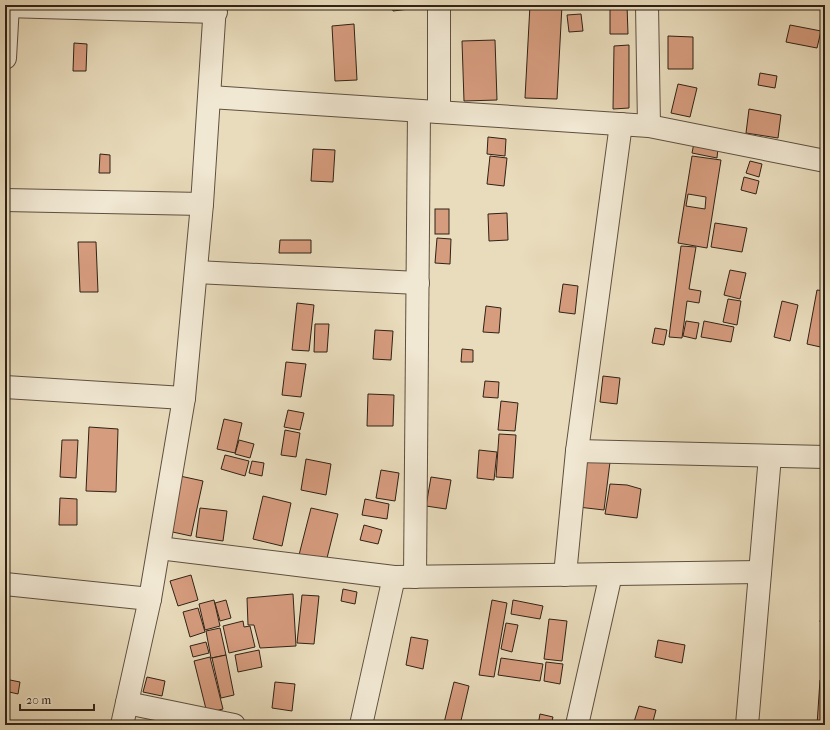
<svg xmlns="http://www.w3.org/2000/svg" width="830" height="730" font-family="'IM FELL French Canon',serif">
	<rect width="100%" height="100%" fill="#e9dcbc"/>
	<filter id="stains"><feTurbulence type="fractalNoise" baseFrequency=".005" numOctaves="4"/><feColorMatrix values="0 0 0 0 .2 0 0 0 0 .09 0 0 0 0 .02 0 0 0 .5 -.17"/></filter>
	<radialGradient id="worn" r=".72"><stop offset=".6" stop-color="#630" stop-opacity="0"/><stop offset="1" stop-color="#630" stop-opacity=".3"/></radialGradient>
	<g fill="#d69c7e" stroke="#2f2216" fill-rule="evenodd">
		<polygon points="392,5 408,5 409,9 393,11"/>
		<polygon points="530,5 562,5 557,99 525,98"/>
		<polygon points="610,5 627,5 628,34 610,34"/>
		<polygon points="581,14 583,31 569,32 567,15"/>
		<polygon points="354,24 357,80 335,81 332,26"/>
		<polygon points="790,25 821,31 817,48 786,42"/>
		<polygon points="668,36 693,37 693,69 668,69"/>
		<polygon points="495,40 497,100 464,101 462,41"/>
		<polygon points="74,43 87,44 86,71 73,71"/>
		<polygon points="629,45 629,108 613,109 614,46"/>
		<polygon points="760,73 777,76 775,88 758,85"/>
		<polygon points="678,84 697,88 690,117 671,113"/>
		<polygon points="749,109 781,115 778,138 746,133"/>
		<polygon points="488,137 506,139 505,156 487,154"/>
		<polygon points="694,143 718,148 717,158 692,153"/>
		<polygon points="313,149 335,150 333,182 311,181"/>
		<polygon points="100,154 110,155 110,173 99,173"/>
		<polygon points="490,156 507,158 504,186 487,184"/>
		<path d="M692,156L721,160L707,248L678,243ZM688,194L706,197L705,209L686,206Z"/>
		<polygon points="750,161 762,164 759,177 746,173"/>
		<polygon points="744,177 759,181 756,194 741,190"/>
		<rect x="435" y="209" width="14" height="25"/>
		<polygon points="507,213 508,240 489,241 488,214"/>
		<polygon points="715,223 747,228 742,252 711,247"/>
		<polygon points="437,238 451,239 450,264 435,263"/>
		<polygon points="280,240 311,240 311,253 279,253"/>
		<polygon points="78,242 96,242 98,292 80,292"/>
		<polygon points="681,246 696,247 689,289 701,291 699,303 687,301 682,338 669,337"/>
		<polygon points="730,270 746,273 740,299 724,295"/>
		<polygon points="563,284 578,286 575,314 559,312"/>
		<polygon points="817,290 825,291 825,348 807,344"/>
		<polygon points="728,299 741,301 737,325 723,322"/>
		<polygon points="782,301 798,305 790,341 774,337"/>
		<polygon points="297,303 314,305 309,351 292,350"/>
		<polygon points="486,306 501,308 499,333 483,332"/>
		<polygon points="686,321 699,323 696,339 683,336"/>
		<polygon points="704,321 734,327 731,342 701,337"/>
		<polygon points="315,324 329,324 327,352 314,352"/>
		<polygon points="655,328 667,330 664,345 652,343"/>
		<polygon points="375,330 393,331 391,360 373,359"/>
		<polygon points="462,349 473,350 473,362 461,362"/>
		<polygon points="286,362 306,364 301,397 282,395"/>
		<polygon points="603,376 620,378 617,404 600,402"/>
		<polygon points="485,381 499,382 498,398 483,397"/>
		<polygon points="368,394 394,395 393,426 367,426"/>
		<polygon points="501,401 518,403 515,431 498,430"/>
		<polygon points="288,410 304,413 300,430 284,427"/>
		<polygon points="224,419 242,423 235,453 217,449"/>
		<polygon points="89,427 118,429 116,492 86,491"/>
		<polygon points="285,430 300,433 296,457 281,455"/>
		<polygon points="499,434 516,435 513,478 496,477"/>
		<polygon points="62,440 78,440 76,478 60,477"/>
		<polygon points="239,440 254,444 250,458 235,454"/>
		<polygon points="479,450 497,452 494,480 477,478"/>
		<polygon points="225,455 249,461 245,476 221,469"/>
		<polygon points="306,459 331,464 326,495 301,490"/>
		<polygon points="585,459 610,462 604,510 578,507"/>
		<polygon points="252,461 264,463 262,476 249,473"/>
		<polygon points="381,470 399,473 395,501 376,498"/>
		<polygon points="180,476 203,481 191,536 168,531"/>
		<polygon points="431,477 451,480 446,509 426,506"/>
		<polygon points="610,484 627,485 641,489 637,518 605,514"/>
		<polygon points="263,496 291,503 282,546 253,539"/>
		<polygon points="60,498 77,499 77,525 59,525"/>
		<polygon points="365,499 389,504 387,519 362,515"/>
		<polygon points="200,508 227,511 223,541 196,537"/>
		<polygon points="311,508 338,514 326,562 299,555"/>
		<polygon points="364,525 382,530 378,544 360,540"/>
		<polygon points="191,575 198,600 178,606 170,581"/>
		<polygon points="343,589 357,592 355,604 341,601"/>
		<polygon points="293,594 296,646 260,648 254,625 248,625 247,598"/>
		<polygon points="302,595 319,596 314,644 297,643"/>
		<polygon points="825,596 825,623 820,622"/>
		<polygon points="214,600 220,626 205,630 199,604"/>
		<polygon points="226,600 231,618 220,621 215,603"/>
		<polygon points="492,600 507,603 494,677 479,675"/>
		<polygon points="513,600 543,606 540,619 511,614"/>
		<polygon points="198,608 205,632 190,637 183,612"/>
		<polygon points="549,619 567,621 562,661 544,659"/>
		<polygon points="243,621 244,627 250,626 255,647 229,653 223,626"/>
		<polygon points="506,623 518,625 512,652 501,649"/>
		<polygon points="220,628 226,655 211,658 206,631"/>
		<polygon points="411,637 428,640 423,669 406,665"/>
		<polygon points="658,640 685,645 682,663 655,657"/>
		<polygon points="206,642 209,653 193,657 190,646"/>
		<polygon points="259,650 262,667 238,672 235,655"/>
		<polygon points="226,655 234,695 221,698 212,658"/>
		<polygon points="210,657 223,709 207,713 194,661"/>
		<polygon points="501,658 543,664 540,681 498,675"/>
		<polygon points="546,662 563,664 560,684 544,681"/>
		<polygon points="147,677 165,681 162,696 143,692"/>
		<polygon points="5,679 20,682 18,694 5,691"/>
		<polygon points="820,680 825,680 825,725 817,725"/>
		<polygon points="275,682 295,684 292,711 272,708"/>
		<polygon points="454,682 469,686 460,725 450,725 444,723"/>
		<polygon points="639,706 656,710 652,725 633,725"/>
		<polygon points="540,714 553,717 551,725 538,725"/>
	</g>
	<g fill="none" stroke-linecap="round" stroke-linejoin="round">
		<g stroke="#5e5040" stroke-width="24">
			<g id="minor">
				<polyline points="439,5 439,112"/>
				<polyline points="647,5 649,126"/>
				<polyline points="5,6 216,12"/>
				<polyline points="5,58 8,5"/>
				<polyline points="210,97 649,126 825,161"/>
				<polyline points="5,200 202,204"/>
				<polyline points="196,272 418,283"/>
				<polyline points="5,387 184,398"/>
				<polyline points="577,451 825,457"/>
				<polyline points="159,548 394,577 760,572"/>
				<polyline points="565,575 577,451 621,124"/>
				<polyline points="415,577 419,111"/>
				<polyline points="5,584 150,599"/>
				<polyline points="127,703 234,725"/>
				<polyline points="122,725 150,599 184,398 202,204 215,5"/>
				<polyline points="361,725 394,577"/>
				<polyline points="577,725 611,574"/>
				<polyline points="747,725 770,456"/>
			</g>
		</g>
		<use href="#minor" stroke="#f1e8d3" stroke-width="22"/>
	</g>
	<rect width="830" height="730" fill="none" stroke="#e9dcbc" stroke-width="20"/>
	<rect x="6" y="6" width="818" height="718" fill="none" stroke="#2f2216" stroke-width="2"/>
	<rect x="10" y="10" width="810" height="710" fill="none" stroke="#2f2216"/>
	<path d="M20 704v6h74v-6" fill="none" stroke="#2f2216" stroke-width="2"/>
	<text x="26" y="704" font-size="12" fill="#2f2216" stroke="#f1e8d3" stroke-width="3" paint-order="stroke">20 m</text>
	<rect width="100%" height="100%" filter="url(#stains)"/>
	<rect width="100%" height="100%" fill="url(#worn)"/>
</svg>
